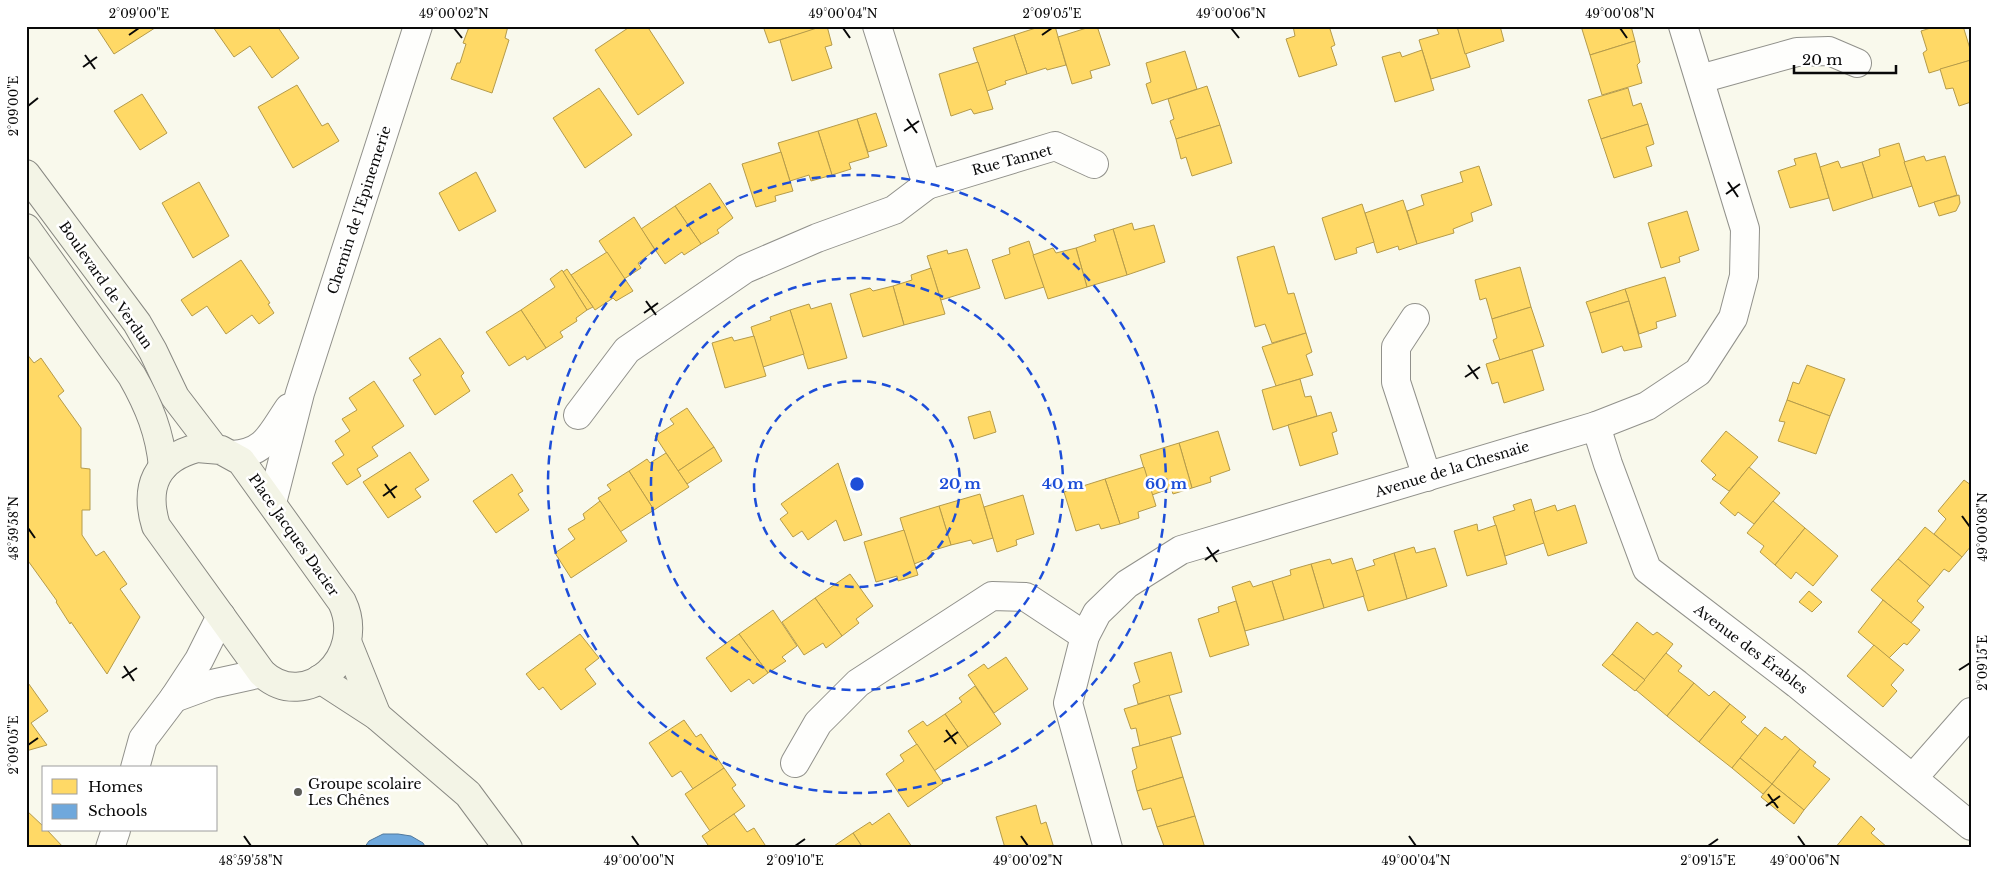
<svg xmlns="http://www.w3.org/2000/svg" width="1997" height="874" font-family="'Libre Baskerville',serif">
	<rect width="100%" height="100%" fill="#f9f9ec"/>
	<g fill="#ffd966" stroke="#b59b4a">
		<polygon points="100,26 158,26 114,54 97,28"/>
		<polygon points="215,26 277,26 299,58 272,78 250,46 234,57 213,27"/>
		<polygon points="473,26 508,26 505,38 509,40 492,93 451,79 457,63 460,63 466,44 463,43 469,27"/>
		<polygon points="631,26 647,26 684,83 638,115 595,50"/>
		<polygon points="763,26 812,26 813,30 769,43"/>
		<polygon points="823,26 827,26 832,45 825,47 832,68 792,81 780,40"/>
		<polygon points="1042,26 1055,26 1066,65 1047,70 1046,68 1027,74 1014,35"/>
		<polygon points="1093,26 1097,26 1110,65 1090,71 1092,78 1072,84 1058,37"/>
		<polygon points="1293,26 1329,26 1335,45 1331,47 1337,65 1299,77 1286,39 1295,36"/>
		<polygon points="1445,26 1457,26 1470,67 1431,79 1419,40 1439,34 1437,29"/>
		<polygon points="1457,26 1500,26 1504,41 1465,54"/>
		<polygon points="1581,26 1631,26 1635,41 1590,55"/>
		<polygon points="1937,26 1963,26 1971,52 1971,60 1929,73 1923,53 1927,50 1921,31"/>
		<polygon points="1014,35 1027,74 1005,81 1006,84 987,91 973,48"/>
		<polygon points="1635,41 1640,62 1637,65 1642,83 1602,95 1590,55"/>
		<polygon points="1422,50 1434,90 1395,102 1382,57 1400,52 1402,57"/>
		<polygon points="1185,51 1197,89 1152,104 1146,84 1151,82 1146,63"/>
		<polygon points="1971,60 1971,102 1959,106 1953,88 1946,89 1940,69"/>
		<polygon points="978,62 993,109 974,114 971,109 951,116 939,74"/>
		<polygon points="297,85 322,126 328,123 339,141 293,168 258,107"/>
		<polygon points="1207,86 1220,125 1176,139 1170,121 1174,119 1168,99"/>
		<polygon points="599,88 632,135 585,168 553,118"/>
		<polygon points="1628,88 1633,106 1641,103 1648,124 1601,139 1588,100"/>
		<polygon points="142,94 167,133 140,150 114,111"/>
		<polygon points="876,113 887,146 868,152 857,119"/>
		<polygon points="857,119 869,157 849,163 851,169 832,175 818,131"/>
		<polygon points="1648,124 1654,144 1646,147 1652,166 1614,178 1601,139"/>
		<polygon points="1220,125 1232,163 1192,176 1186,157 1181,159 1176,139"/>
		<polygon points="818,131 832,175 811,181 809,175 790,181 778,143"/>
		<polygon points="1899,143 1912,186 1873,198 1862,162 1880,156 1879,149"/>
		<polygon points="781,152 793,191 775,196 776,201 756,207 742,164"/>
		<polygon points="1816,153 1829,198 1790,208 1778,171 1796,165 1794,159"/>
		<polygon points="1924,156 1926,161 1945,156 1957,195 1919,207 1904,162"/>
		<polygon points="1838,161 1841,168 1862,162 1873,198 1833,211 1820,167"/>
		<polygon points="1479,166 1492,205 1471,213 1473,221 1453,229 1454,233 1417,244 1407,211 1424,205 1421,195 1463,182 1460,172"/>
		<polygon points="476,172 496,211 459,231 439,193"/>
		<polygon points="199,182 229,236 193,258 162,203"/>
		<polygon points="710,183 733,218 717,230 719,233 701,244 675,206"/>
		<polygon points="1959,195 1960,203 1956,211 1939,216 1934,202"/>
		<polygon points="1403,200 1417,244 1399,250 1398,246 1377,253 1365,213"/>
		<polygon points="1362,204 1374,242 1356,248 1357,253 1335,260 1322,218"/>
		<polygon points="675,206 701,244 684,255 682,252 665,264 641,229"/>
		<polygon points="1687,211 1699,250 1679,257 1680,262 1661,268 1648,223"/>
		<polygon points="634,217 655,250 638,263 641,268 624,279 599,241"/>
		<polygon points="1132,223 1134,230 1154,225 1165,262 1127,275 1113,229"/>
		<polygon points="1113,229 1127,275 1087,287 1076,248 1096,241 1094,235"/>
		<polygon points="1029,241 1044,287 1005,299 992,260 1010,254 1009,248"/>
		<polygon points="1274,246 1288,294 1294,293 1306,333 1272,343 1265,324 1255,327 1237,257"/>
		<polygon points="1053,248 1056,253 1076,248 1087,287 1048,299 1033,255"/>
		<polygon points="967,249 980,288 941,300 927,256 947,250 948,254"/>
		<polygon points="607,252 633,291 616,301 613,298 595,310 571,275"/>
		<polygon points="241,260 270,303 268,304 274,313 259,324 252,315 226,334 207,306 192,316 181,300"/>
		<polygon points="1520,267 1531,307 1492,319 1486,298 1480,300 1475,280"/>
		<polygon points="931,268 945,314 904,325 893,286 912,280 911,275"/>
		<polygon points="567,269 571,275 593,307 587,310 563,272"/>
		<polygon points="562,270 587,310 576,318 577,321 560,332 563,337 546,348 521,310 555,287 550,279"/>
		<polygon points="1665,277 1676,316 1656,322 1657,328 1639,334 1625,289"/>
		<polygon points="893,286 904,325 863,337 850,294 870,288 873,291"/>
		<polygon points="1625,289 1629,301 1590,313 1586,302"/>
		<polygon points="1629,301 1642,347 1624,351 1622,346 1602,353 1590,313"/>
		<polygon points="831,303 847,358 808,369 790,310 809,304 811,309"/>
		<polygon points="1531,307 1544,346 1500,360 1493,340 1497,338 1492,319"/>
		<polygon points="521,310 546,348 527,360 525,356 509,366 486,332"/>
		<polygon points="790,310 804,354 763,367 751,327 771,320 770,317"/>
		<polygon points="1306,333 1312,352 1306,355 1313,375 1276,386 1262,347"/>
		<polygon points="754,336 766,376 725,388 712,343 732,337 734,341"/>
		<polygon points="440,338 464,373 461,376 470,391 435,415 413,380 421,375 409,358"/>
		<polygon points="1532,350 1544,390 1504,403 1498,382 1492,384 1486,364"/>
		<polygon points="26,353 34,363 41,358 64,391 58,396 81,428 81,468 90,469 90,510 82,510 82,535 96,556 104,551 127,584 120,589 140,617 107,674 71,622 70,624 56,602 57,601 26,558"/>
		<polygon points="1807,365 1845,379 1830,416 1787,400 1793,382 1799,384"/>
		<polygon points="1300,379 1305,397 1311,396 1317,416 1273,430 1262,390"/>
		<polygon points="374,381 404,426 372,447 378,456 357,469 361,476 347,485 332,463 344,455 335,441 350,431 342,419 357,410 349,398"/>
		<polygon points="1787,400 1830,416 1816,454 1778,441 1785,422 1779,421"/>
		<polygon points="687,408 714,447 678,471 655,436 674,424 670,419"/>
		<polygon points="990,411 996,432 974,439 968,417"/>
		<polygon points="1331,412 1337,431 1332,433 1338,454 1300,466 1288,425"/>
		<polygon points="1218,431 1230,470 1210,477 1211,482 1192,488 1179,443"/>
		<polygon points="1726,431 1758,457 1729,491 1712,479 1716,475 1701,461"/>
		<polygon points="1179,443 1192,488 1173,494 1171,488 1152,495 1140,455"/>
		<polygon points="714,447 722,461 687,484 678,471"/>
		<polygon points="410,452 429,480 415,489 421,497 388,518 363,482"/>
		<polygon points="666,453 689,487 654,510 629,471 647,459 650,463"/>
		<polygon points="838,463 862,535 844,541 836,520 808,540 802,531 793,537 780,519 788,513 781,504"/>
		<polygon points="1144,467 1156,506 1138,512 1139,518 1120,524 1105,479"/>
		<polygon points="1749,467 1780,493 1754,524 1738,512 1735,516 1720,503"/>
		<polygon points="629,471 654,510 620,532 598,498 611,490 607,485"/>
		<polygon points="512,474 523,491 518,494 529,510 496,533 473,501"/>
		<polygon points="1105,479 1120,524 1101,529 1099,524 1076,531 1064,492"/>
		<polygon points="1964,480 1971,485 1971,546 1962,557 1934,534 1946,519 1938,511"/>
		<polygon points="980,494 993,538 973,544 971,540 951,545 939,506"/>
		<polygon points="1023,495 1034,534 1016,540 1017,545 997,552 984,507"/>
		<polygon points="1531,499 1544,543 1505,556 1493,517 1515,510 1513,505"/>
		<polygon points="600,501 627,541 571,578 555,553 575,539 568,529 585,519 583,514"/>
		<polygon points="1773,501 1805,528 1775,565 1760,552 1764,546 1747,533"/>
		<polygon points="1555,505 1557,511 1575,505 1587,543 1548,556 1534,512"/>
		<polygon points="939,506 951,545 931,551 932,557 914,564 900,518"/>
		<polygon points="1477,524 1478,531 1496,525 1507,564 1467,576 1454,531"/>
		<polygon points="1925,527 1962,557 1949,572 1944,569 1930,586 1898,559"/>
		<polygon points="1805,528 1838,556 1813,586 1796,572 1791,579 1775,565"/>
		<polygon points="904,530 918,575 898,581 897,576 876,582 864,542"/>
		<polygon points="1414,547 1416,553 1435,548 1447,586 1407,599 1394,553"/>
		<polygon points="1394,553 1407,599 1368,611 1356,571 1375,565 1373,560"/>
		<polygon points="1352,558 1364,596 1324,608 1311,564 1330,559 1332,564"/>
		<polygon points="1898,559 1930,586 1917,601 1924,607 1911,623 1871,590"/>
		<polygon points="1311,564 1324,608 1284,620 1272,581 1291,575 1290,570"/>
		<polygon points="850,574 873,606 856,619 859,623 842,636 815,598"/>
		<polygon points="1250,581 1253,587 1272,581 1284,620 1245,631 1232,587"/>
		<polygon points="1809,591 1822,602 1812,612 1799,602"/>
		<polygon points="815,598 842,636 826,648 823,643 804,655 782,622"/>
		<polygon points="1883,600 1920,630 1907,645 1904,643 1889,658 1858,632"/>
		<polygon points="1236,601 1249,645 1210,657 1198,619 1219,612 1218,607"/>
		<polygon points="773,610 797,646 782,657 786,661 768,673 739,634"/>
		<polygon points="1637,622 1653,635 1657,632 1673,644 1645,680 1612,654"/>
		<polygon points="580,634 599,658 585,669 596,684 561,710 543,687 539,690 526,674"/>
		<polygon points="739,634 768,673 753,684 749,679 731,692 706,658"/>
		<polygon points="1874,645 1904,670 1891,685 1897,691 1883,707 1847,676"/>
		<polygon points="1171,652 1182,692 1138,704 1133,685 1140,682 1134,663"/>
		<polygon points="1666,653 1682,666 1678,671 1694,683 1667,716 1636,690"/>
		<polygon points="1612,654 1645,680 1635,691 1602,665"/>
		<polygon points="1006,657 1028,689 994,713 968,675 984,664 988,669"/>
		<polygon points="26,680 48,711 31,723 47,745 26,751"/>
		<polygon points="1694,683 1709,696 1714,691 1730,704 1699,742 1667,716"/>
		<polygon points="975,686 1001,724 968,747 945,714 962,702 959,698"/>
		<polygon points="1169,695 1181,734 1140,746 1136,728 1131,729 1124,709"/>
		<polygon points="1730,704 1746,717 1741,722 1758,736 1732,768 1699,742"/>
		<polygon points="945,714 968,747 934,771 908,731 923,721 927,726"/>
		<polygon points="684,720 696,737 701,734 724,768 693,789 681,771 672,777 649,743"/>
		<polygon points="1765,727 1782,740 1785,736 1800,749 1772,784 1740,758"/>
		<polygon points="1171,737 1183,777 1137,791 1132,771 1137,768 1132,748"/>
		<polygon points="917,744 943,783 908,807 886,774 904,761 900,755"/>
		<polygon points="1800,749 1816,762 1813,766 1830,779 1804,810 1772,784"/>
		<polygon points="1740,758 1772,784 1763,794 1732,768"/>
		<polygon points="724,768 736,785 732,788 745,806 710,831 685,794"/>
		<polygon points="1183,777 1195,816 1157,827 1151,808 1143,810 1137,791"/>
		<polygon points="1772,784 1804,810 1794,824 1761,797"/>
		<polygon points="1036,805 1041,824 1046,822 1054,848 1005,848 996,817"/>
		<polygon points="26,810 44,827 44,830 47,830 64,848 26,848"/>
		<polygon points="889,813 912,847 863,848 853,833 870,822 872,825"/>
		<polygon points="734,814 747,832 754,828 767,848 710,848 702,836"/>
		<polygon points="1195,816 1205,848 1160,848 1164,846 1157,827"/>
		<polygon points="1861,816 1875,829 1871,833 1888,848 1835,848"/>
		<polygon points="853,833 863,848 831,848"/>
	</g>
	<polygon fill="#6fa8dc" stroke="#50789d" points="383,834 398,834 411,836 423,843 426,848 364,848 369,841"/>
	<g fill="none" stroke-linecap="round" stroke-linejoin="round">
		<g stroke="#91918b" stroke-width="30">
			<g id="street">
				<polyline points="1700,79 1797,52 1829,51 1857,63"/>
				<polyline points="927,185 1055,146 1094,164"/>
				<polyline points="1415,318 1396,347 1396,382 1427,477"/>
				<polyline points="578,415 627,350 745,269 817,238 894,210 927,185 877,26"/>
				<polyline points="1596,426 1608,464 1647,569 1797,684 1971,826"/>
				<path d="M232,455C266,453 271,434 289,408"/>
				<polyline points="272,503 300,393 418,26"/>
				<polyline points="174,698 212,684 262,673"/>
				<polyline points="795,763 818,723 858,683 992,596 1026,597 1085,636"/>
				<polyline points="135,768 143,739 174,698 199,660 221,616"/>
				<polyline points="1913,778 1971,712"/>
				<polyline points="110,848 116,830"/>
				<polyline points="1108,848 1068,703 1085,636 1097,613 1127,584 1181,550 1596,426 1647,406 1698,372 1733,318 1744,276 1745,229 1683,26"/>
			</g>
		</g>
		<g stroke="#888882" stroke-width="30">
			<g id="secondary">
				<polyline points="26,174 137,323 153,351 175,397 214,448"/>
				<path d="M26,228L132,376C149,406 160,433 163,467"/>
				<path d="M197,448L221,450L241,461L342,602C368,656 306,714 262,673L156,526C144,487 156,459 197,448Z"/>
				<polyline points="348,644 377,716"/>
				<polyline points="320,679 377,716 468,794 508,848"/>
			</g>
		</g>
		<use href="#street" stroke="#fefefc" stroke-width="28"/>
		<use href="#secondary" stroke="#f3f4e6" stroke-width="28"/>
	</g>
	<path fill="none" stroke="#090909" stroke-width="2" d="M454,28L462,38M843,28L850,38M1231,28L1239,38M1620,28L1627,38M129,35L139,28M1042,35L1052,28M85,55L95,69M83,67L97,57M28,106L38,98M907,119L917,133M904,131L919,121M1728,182L1738,197M1726,194L1740,184M646,301L656,315M644,313L658,303M1468,365L1478,379M1465,377L1480,367M385,484L395,498M383,496L397,486M1962,516L1970,527M28,528L35,538M1207,547L1217,562M1205,560L1219,550M124,666L134,681M1959,670L1970,663M122,678L137,668M946,730L956,744M944,742L958,732M28,745L38,738M1768,794L1778,808M1766,806L1780,796M244,836L251,846M632,836L639,846M1021,836L1028,846M1409,836L1416,846M1798,836L1805,846M795,846L805,839M1708,846L1718,839"/>
	<g fill="none" stroke="#1d4ed8" stroke-width="2.5" stroke-dasharray="9 6">
		<circle cx="857" cy="484" r="103"/>
		<circle cx="857" cy="484" r="206"/>
		<circle cx="857" cy="484" r="309"/>
	</g>
	<circle fill="#5d5d58" stroke="#fff" stroke-width="2" cx="298" cy="792" r="5"/>
	<g text-anchor="middle" stroke-width="5" stroke-linejoin="round" paint-order="stroke">
		<g font-size="14" fill="#090909" stroke="#fff">
			<text transform="translate(1012 160) rotate(-15)" y="5">Rue Tannet</text>
			<text transform="translate(359 210) rotate(-72)" y="5">Chemin de l'Epinemerie</text>
			<text transform="translate(106 285) rotate(55)" y="5">Boulevard de Verdun</text>
			<text transform="translate(1452 469) rotate(-17)" y="5">Avenue de la Chesnaie</text>
			<text transform="translate(294 535) rotate(55)" y="5">Place Jacques Dacier</text>
			<text transform="translate(1751 649) rotate(37)" y="5">Avenue des Érables</text>
		</g>
		<g font-size="14" fill="#090909" stroke="#fff" text-anchor="start">
			<text x="308" y="789">Groupe scolaire<tspan x="308" dy="16">Les Chênes</tspan></text>
		</g>
	</g>
	<circle cx="857" cy="484" r="8" fill="#1d4ed8" stroke="#fff" stroke-width="2.5"/>
	<g font-size="15" text-anchor="middle" font-weight="bold" fill="#1d4ed8" stroke="#fff" stroke-width="5" stroke-linejoin="round" paint-order="stroke">
		<text x="960" y="489">20 m</text>
		<text x="1063" y="489">40 m</text>
		<text x="1166" y="489">60 m</text>
	</g>
	<rect width="1997" height="874" fill="none" stroke="#ffffff" stroke-width="55"/>
	<rect x="42" y="766" width="175" height="65" fill="#ffffff" stroke="#9d9d9d"/>
	<rect x="52" y="779" width="25" height="15" fill="#ffd966" stroke="#9d9d9d"/>
	<text x="88" y="792" font-size="15" fill="#090909">Homes</text>
	<rect x="52" y="804" width="25" height="15" fill="#6fa8dc" stroke="#9d9d9d"/>
	<text x="88" y="816" font-size="15" fill="#090909">Schools</text>
	<path d="M1794 65v8h102v-8" fill="none" stroke="#090909" stroke-width="2.5"/>
	<text x="1802" y="65" font-size="15" fill="#090909" stroke="#ffffff" stroke-width="4" paint-order="stroke">20 m</text>
	<rect x="28" y="28" width="1942" height="818" fill="none" stroke="#090909" stroke-width="2"/>
	<g font-size="12" text-anchor="middle" fill="#090909">
		<text x="139" y="18">2°09'00"E</text>
		<text x="454" y="18">49°00'02"N</text>
		<text x="843" y="18">49°00'04"N</text>
		<text x="1052" y="18">2°09'05"E</text>
		<text x="1231" y="18">49°00'06"N</text>
		<text x="1620" y="18">49°00'08"N</text>
		<text transform="translate(14 106) rotate(-90)" y="4">2°09'00"E</text>
		<text transform="translate(1983 527) rotate(-90)" y="4">49°00'08"N</text>
		<text transform="translate(14 528) rotate(-90)" y="4">48°59'58"N</text>
		<text transform="translate(1983 663) rotate(-90)" y="4">2°09'15"E</text>
		<text transform="translate(14 745) rotate(-90)" y="4">2°09'05"E</text>
		<text x="251" y="865">48°59'58"N</text>
		<text x="639" y="865">49°00'00"N</text>
		<text x="795" y="865">2°09'10"E</text>
		<text x="1028" y="865">49°00'02"N</text>
		<text x="1416" y="865">49°00'04"N</text>
		<text x="1708" y="865">2°09'15"E</text>
		<text x="1805" y="865">49°00'06"N</text>
	</g>
</svg>
